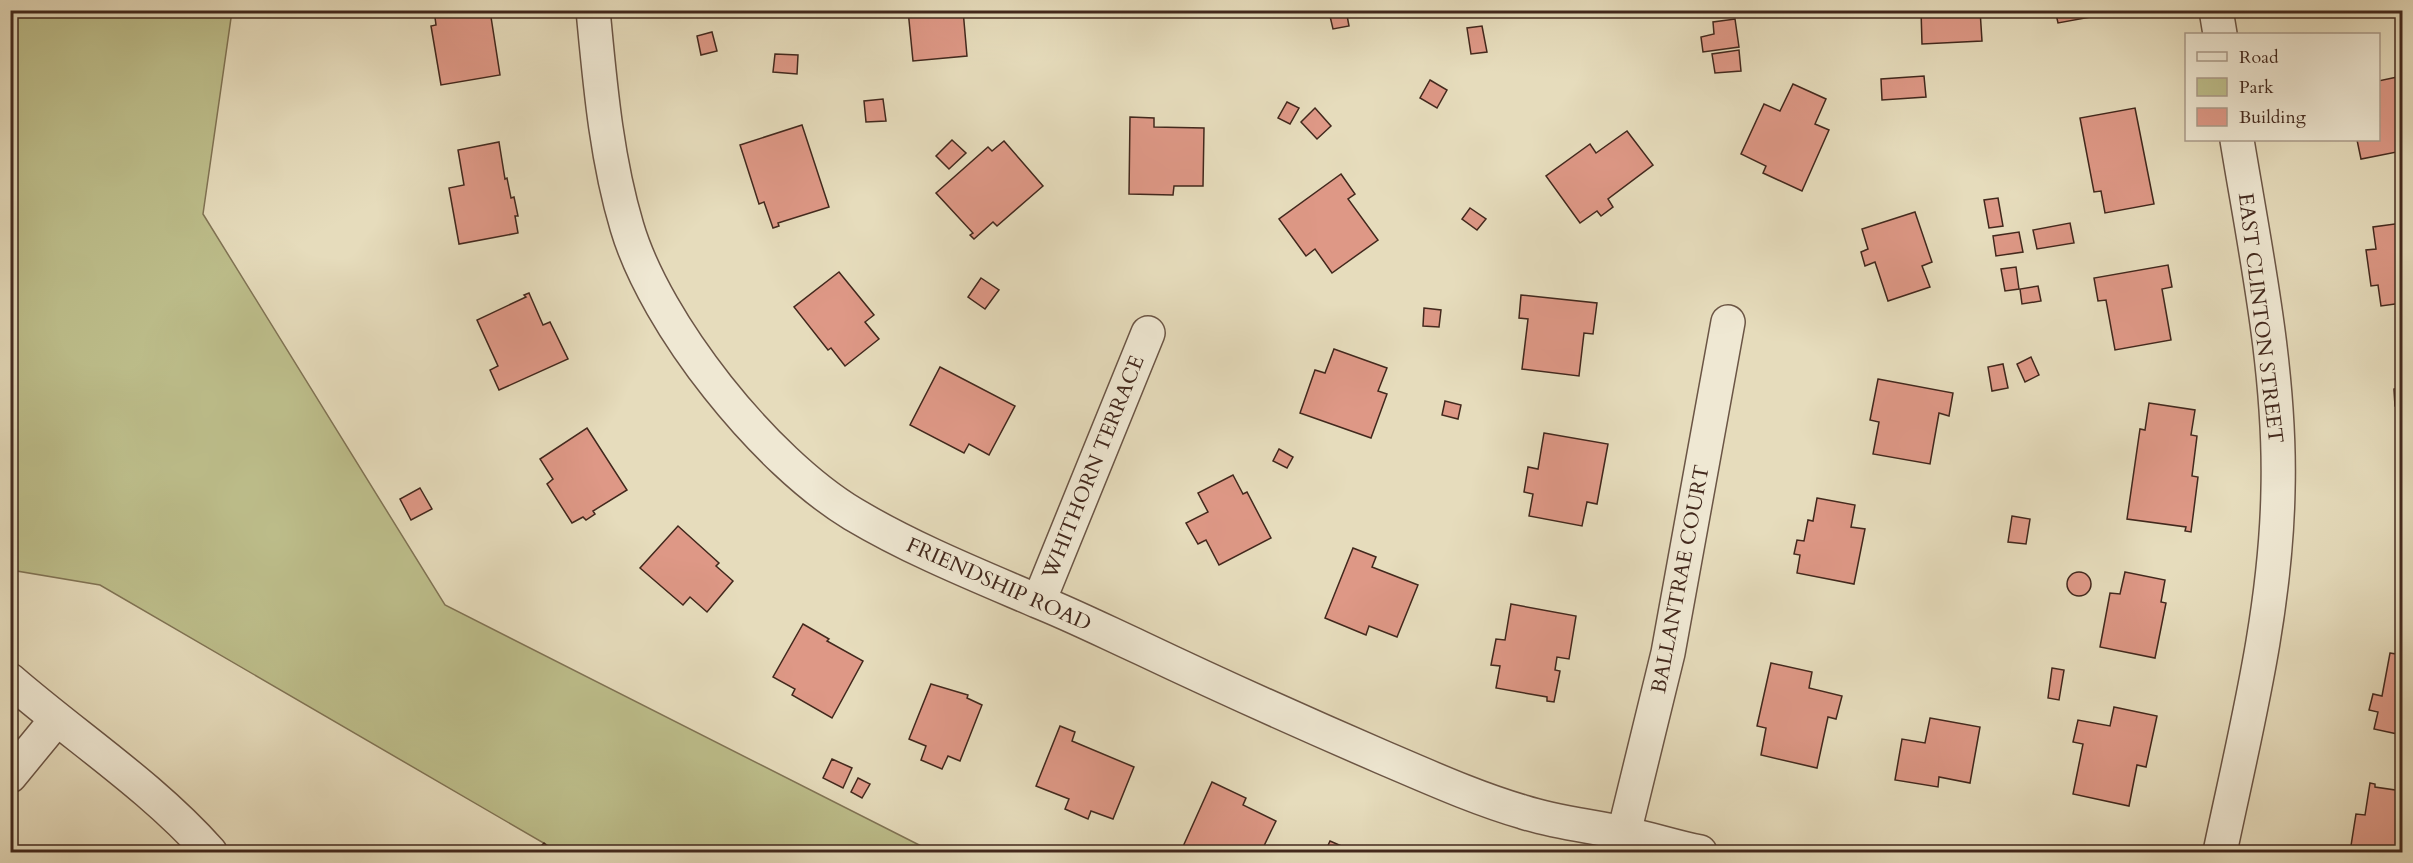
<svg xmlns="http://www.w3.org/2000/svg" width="2413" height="863" font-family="Cardo,serif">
	<rect width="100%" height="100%" fill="#e6dcbc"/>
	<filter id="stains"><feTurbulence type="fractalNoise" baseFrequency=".00333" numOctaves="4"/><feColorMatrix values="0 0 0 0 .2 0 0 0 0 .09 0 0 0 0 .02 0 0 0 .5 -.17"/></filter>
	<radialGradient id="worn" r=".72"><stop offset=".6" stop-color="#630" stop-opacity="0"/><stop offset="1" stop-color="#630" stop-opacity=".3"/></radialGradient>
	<polygon fill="#bdbe8b" stroke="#807354" stroke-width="1.5" points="10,11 232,11 203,214 445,605 933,852 559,852 100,585 11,570"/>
	<g fill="#de9886" stroke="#42281d" stroke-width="1.5">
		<polygon points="434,10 506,10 506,15 491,17 500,75 441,85 431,26 436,25"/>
		<polygon points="908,10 963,10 967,56 913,61"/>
		<polygon points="1335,10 1346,10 1349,26 1333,29 1329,12"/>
		<polygon points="1921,10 1980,10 1982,41 1922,44"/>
		<polygon points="2055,10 2101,10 2102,15 2058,23"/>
		<polygon points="1735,19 1739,47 1703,52 1701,37 1714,34 1713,22"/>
		<polygon points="1482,26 1487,52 1471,54 1467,28"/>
		<polygon points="712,32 717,51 701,55 697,36"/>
		<polygon points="1739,50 1741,71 1715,73 1712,54"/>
		<polygon points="775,54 798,55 797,74 773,72"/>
		<polygon points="1924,76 1926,97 1882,100 1881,79"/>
		<polygon points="2402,76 2402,151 2361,159 2357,140 2378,140 2378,81"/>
		<polygon points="1430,80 1447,90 1437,108 1420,98"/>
		<polygon points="1793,84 1826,99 1815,124 1829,130 1802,191 1763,173 1766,166 1741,154 1764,104 1780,111"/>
		<polygon points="883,99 886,121 866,122 864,101"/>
		<polygon points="1287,102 1299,108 1290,124 1278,118"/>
		<polygon points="1315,108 1331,126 1317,139 1301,122"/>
		<polygon points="2135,108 2154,204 2105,213 2101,191 2094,192 2080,118"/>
		<polygon points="1130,117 1154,118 1154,127 1204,128 1203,186 1174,186 1173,195 1129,194"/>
		<polygon points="802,125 829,207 778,223 779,226 773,228 764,202 759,204 740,145"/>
		<polygon points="1627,131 1653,165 1608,199 1613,207 1601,216 1597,211 1580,223 1546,176 1590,144 1596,153"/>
		<polygon points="952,140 966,153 949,169 936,156"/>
		<polygon points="1004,141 1043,186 997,226 993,222 974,239 970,235 973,233 936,193 988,147 992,151"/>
		<polygon points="499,142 505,179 507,178 511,198 514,197 518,216 515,216 518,233 459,244 449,188 464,185 458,150"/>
		<polygon points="1341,174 1355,194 1348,199 1378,240 1332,273 1315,249 1306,256 1279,219"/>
		<polygon points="1998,198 2003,226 1989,228 1984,200"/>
		<polygon points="1470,208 1486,219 1477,230 1462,219"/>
		<polygon points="1915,212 1932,262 1922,266 1930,287 1888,301 1875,262 1865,266 1861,252 1868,249 1862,229"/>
		<polygon points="2070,223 2074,243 2037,249 2033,230"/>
		<polygon points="2402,223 2402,303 2381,306 2378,285 2371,286 2366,250 2376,249 2373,227"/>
		<polygon points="2019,232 2023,252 1996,256 1993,236"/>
		<polygon points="2168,265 2172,287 2162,289 2171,340 2115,350 2106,300 2098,301 2094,278"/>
		<polygon points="2016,267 2019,289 2005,291 2001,269"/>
		<polygon points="839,272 874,315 865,322 879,339 845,366 831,348 828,350 794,307"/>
		<polygon points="981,278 999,290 985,309 968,297"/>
		<polygon points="2038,286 2041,301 2022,304 2020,289"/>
		<polygon points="529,293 543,325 550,322 568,359 499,390 490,370 498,366 477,320 526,297 524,295"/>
		<polygon points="1521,295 1597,303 1593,334 1584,333 1579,376 1522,369 1528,319 1519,318"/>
		<polygon points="1424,308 1441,310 1439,327 1423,326"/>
		<polygon points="1334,349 1387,368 1378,391 1387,394 1371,438 1300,413 1315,370 1325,373"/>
		<polygon points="2031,357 2039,375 2025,382 2017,364"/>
		<polygon points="2003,364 2008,388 1992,391 1988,367"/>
		<polygon points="940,367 1015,406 989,455 969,444 964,453 910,425"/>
		<polygon points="2397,369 2402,369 2402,442 2401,406 2395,406 2394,389 2398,388"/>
		<polygon points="1878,379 1953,393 1949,416 1939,413 1930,464 1873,454 1879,422 1870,420"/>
		<polygon points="1445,401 1461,405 1458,419 1442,415"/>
		<polygon points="2149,403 2195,410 2191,435 2197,436 2192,476 2198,477 2191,532 2185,531 2186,527 2127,519 2140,429 2145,430"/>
		<polygon points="587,428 627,490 593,511 595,514 586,520 583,517 572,523 547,484 553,479 540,459"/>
		<polygon points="1544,433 1608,444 1597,504 1587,502 1582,526 1529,516 1533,494 1524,492 1528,467 1538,469"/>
		<polygon points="1279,449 1293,457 1287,468 1273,461"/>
		<polygon points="1233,475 1243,494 1247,492 1271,538 1219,565 1206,540 1198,544 1186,523 1208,512 1198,493"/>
		<polygon points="420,488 432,509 411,520 400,499"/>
		<polygon points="1817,498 1855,505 1851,527 1865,529 1854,584 1797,573 1800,555 1794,554 1797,540 1804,541 1808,520 1813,521"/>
		<polygon points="2402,510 2402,556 2397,555"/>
		<polygon points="2012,516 2030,519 2026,544 2008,542"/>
		<polygon points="678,526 719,563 716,566 733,581 707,612 690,597 683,605 640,568"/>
		<polygon points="1353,548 1376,557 1372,567 1418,585 1397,637 1369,626 1366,635 1325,618"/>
		<polygon points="2125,572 2165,580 2161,602 2166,603 2155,658 2100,647 2110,593 2120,594"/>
		<circle cx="2079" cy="584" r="12"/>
		<polygon points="1511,604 1576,616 1569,659 1557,657 1555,670 1560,671 1554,702 1547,701 1547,697 1496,688 1500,666 1491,665 1496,639 1505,640"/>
		<polygon points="803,624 829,639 827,641 863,661 832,718 792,695 795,689 773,677"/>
		<polygon points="2390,653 2402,655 2402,735 2374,729 2378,712 2369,710 2373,694 2382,696"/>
		<polygon points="1771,663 1812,672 1809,688 1842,696 1836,719 1828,717 1817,768 1761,755 1766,728 1757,726"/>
		<polygon points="2052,668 2064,670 2059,700 2048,698"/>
		<polygon points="931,684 968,695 967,698 982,705 960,761 948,756 942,769 921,760 926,746 909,739"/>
		<polygon points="2114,707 2157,716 2146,767 2137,765 2129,806 2073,794 2083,744 2073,742 2078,720 2110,726"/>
		<polygon points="1930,718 1980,727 1970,783 1939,777 1938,787 1895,780 1902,739 1925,743"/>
		<polygon points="1060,726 1075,732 1072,741 1134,767 1113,819 1091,811 1088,819 1065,809 1069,799 1036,786"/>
		<polygon points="832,759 852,768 843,788 823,778"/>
		<polygon points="858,778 870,784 862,798 851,792"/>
		<polygon points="1212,782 1246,798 1243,805 1276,821 1261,852 1181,851"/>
		<polygon points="2370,783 2375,784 2375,787 2402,791 2402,852 2350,852 2356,814 2365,815"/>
		<polygon points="1330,841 1355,852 1325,852"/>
		<polygon points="544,843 553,852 535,852"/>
	</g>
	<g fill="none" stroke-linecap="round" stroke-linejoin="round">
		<g stroke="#6b5545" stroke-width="36">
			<g id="street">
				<path d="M593,10C600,83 606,157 627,227C656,325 765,461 853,514C912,549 974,574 1037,601C1072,615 1106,632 1141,648C1221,686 1301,722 1382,757C1429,777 1475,798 1523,812C1557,823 1592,826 1627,834C1651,839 1675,847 1700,852"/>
				<polyline points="2216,10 2220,34"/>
				<polyline points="1039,601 1148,333"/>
				<path d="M10,680C77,738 151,786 210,852"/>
				<polyline points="10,776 56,720"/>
				<polyline points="1624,833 1668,653 1728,322"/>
				<path d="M2220,852C2245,733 2276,613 2278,490C2281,373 2256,255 2237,140"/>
			</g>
		</g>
		<use href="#street" stroke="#efe8d3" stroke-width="33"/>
	</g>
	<g text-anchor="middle" stroke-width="6" stroke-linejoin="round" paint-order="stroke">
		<g font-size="21" fill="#42281d" stroke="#efe8d3">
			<text transform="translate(2261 318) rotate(83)" y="7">EAST CLINTON STREET</text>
			<text transform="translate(1093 467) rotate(-68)" y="7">WHITHORN TERRACE</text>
			<text transform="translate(1680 579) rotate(-79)" y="7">BALLANTRAE COURT</text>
			<text transform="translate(999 584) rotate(24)" y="7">FRIENDSHIP ROAD</text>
		</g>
	</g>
	<rect width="2413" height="863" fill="none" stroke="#e6dcbc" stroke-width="36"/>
	<rect x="12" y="12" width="2389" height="839" fill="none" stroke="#42281d" stroke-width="3"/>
	<rect x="18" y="18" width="2377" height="827" fill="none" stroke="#42281d" stroke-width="1.5"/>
	<rect x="2185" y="33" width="195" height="108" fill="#efe8d3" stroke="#aa9b8a" stroke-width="1.5"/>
	<rect x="2197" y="52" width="30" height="9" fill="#efe8d3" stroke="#aa9b8a" stroke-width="1.5"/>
	<text x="2239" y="63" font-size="18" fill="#42281d">Road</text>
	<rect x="2197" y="78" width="30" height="18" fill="#bdbe8b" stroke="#aa9b8a" stroke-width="1.5"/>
	<text x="2239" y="93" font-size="18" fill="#42281d">Park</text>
	<rect x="2197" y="108" width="30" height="18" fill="#de9886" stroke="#aa9b8a" stroke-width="1.5"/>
	<text x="2239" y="123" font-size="18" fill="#42281d">Building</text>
	<rect width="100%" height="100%" filter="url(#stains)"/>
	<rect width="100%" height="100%" fill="url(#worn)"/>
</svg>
